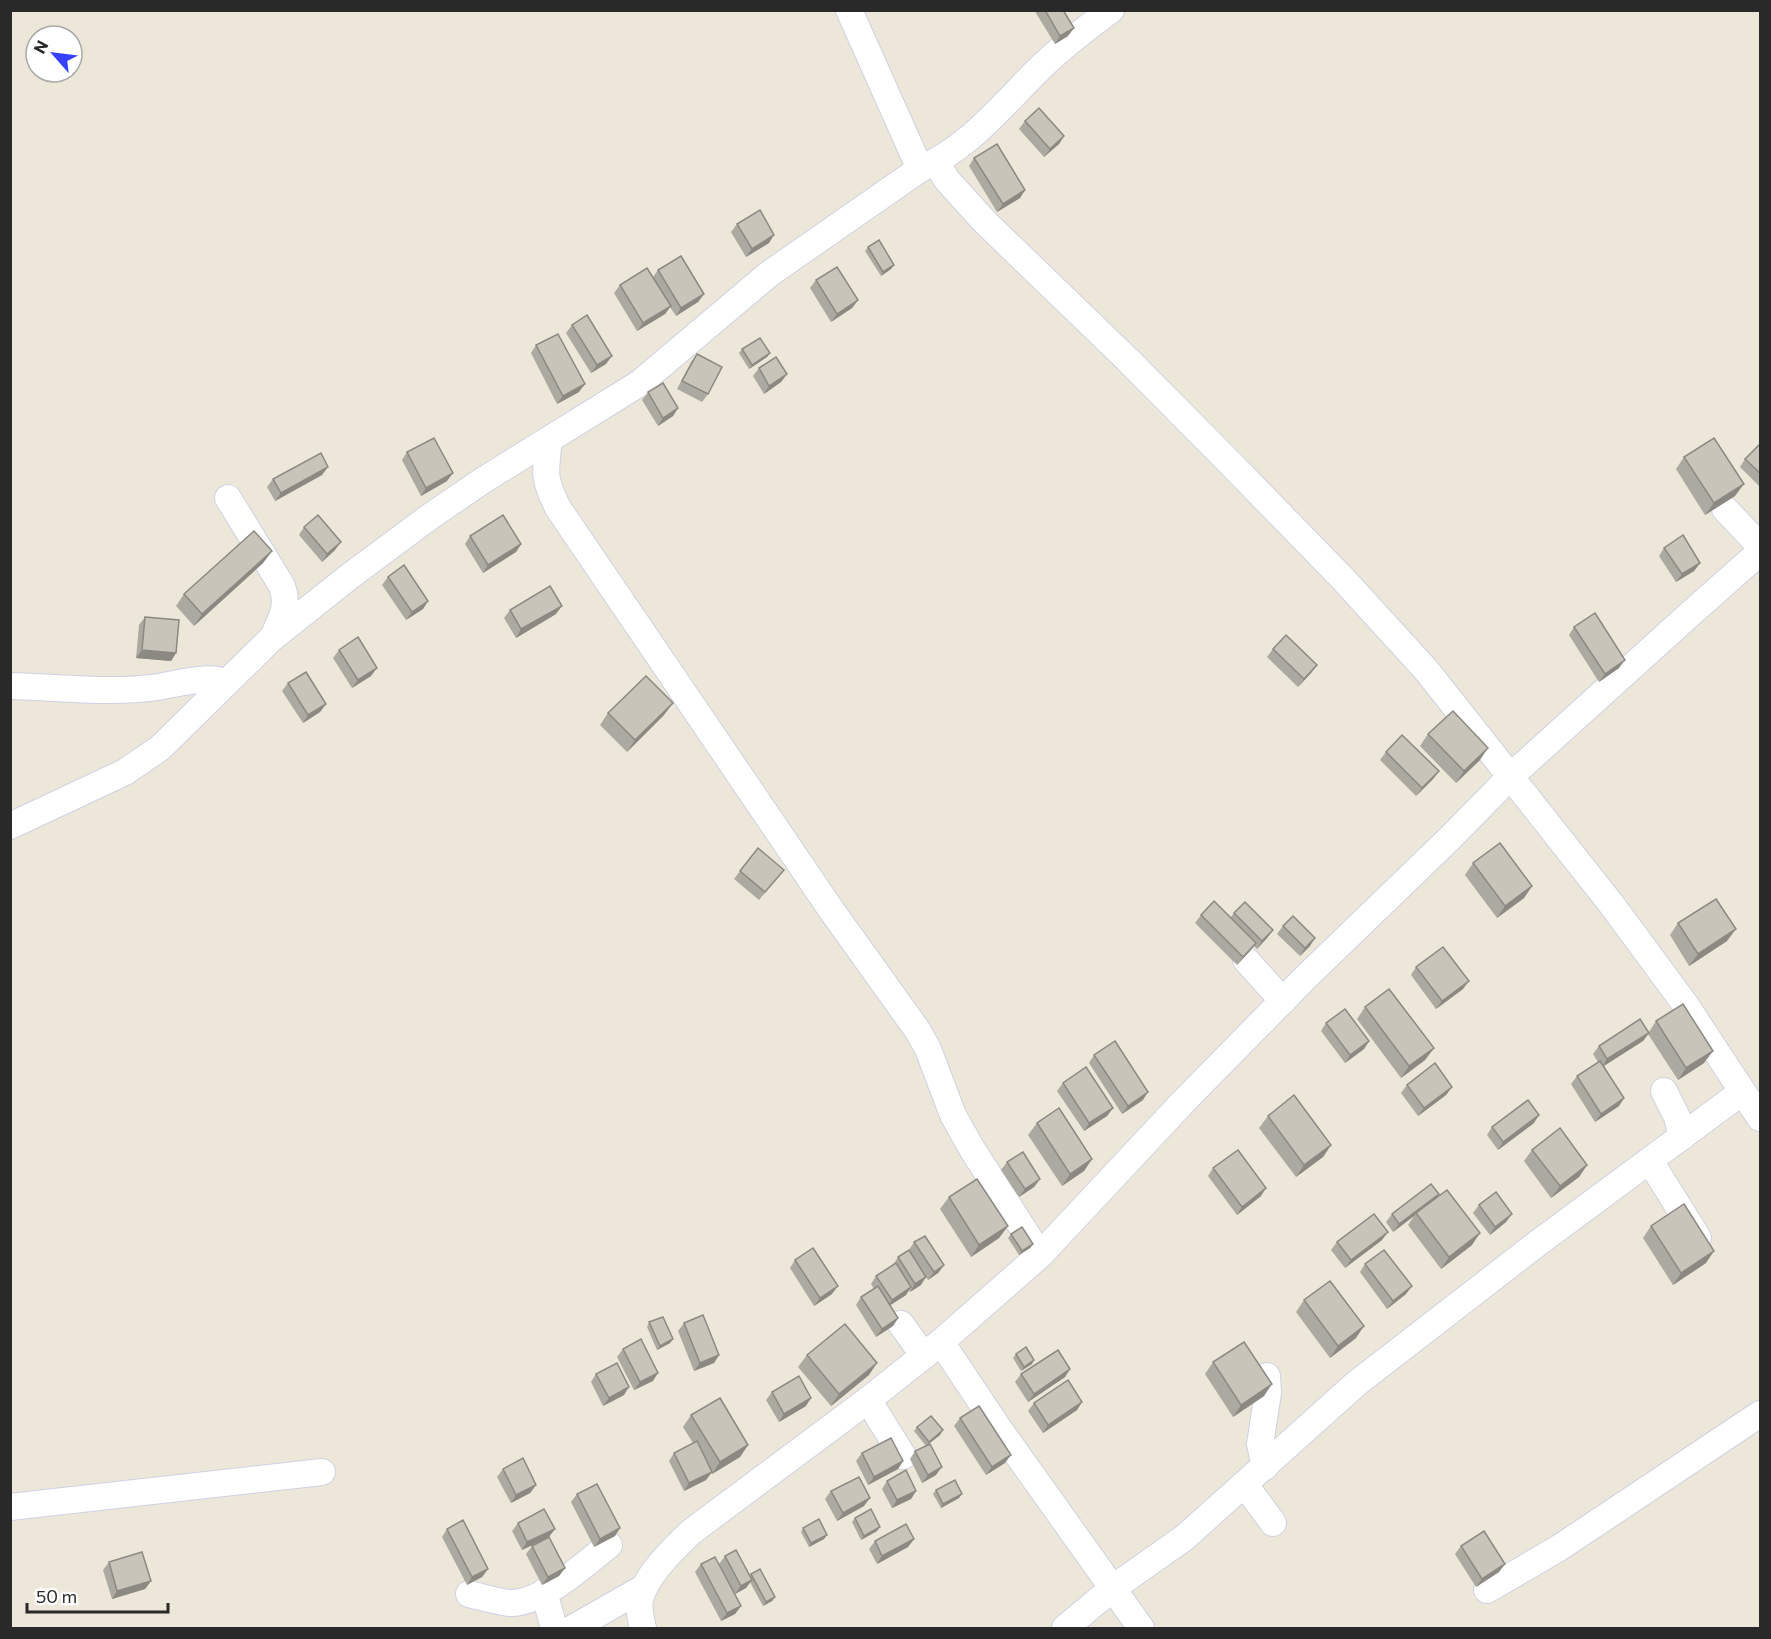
<svg xmlns="http://www.w3.org/2000/svg" width="1771" height="1639" font-family="Commissioner,sans-serif">
	<rect width="100%" height="100%" fill="#ede7da"/>
	<g fill="none" stroke-linecap="round" stroke-linejoin="round">
		<g stroke="#cfd1e4" stroke-width="28">
			<g id="minor">
				<polyline points="849,10 920,169"/>
				<polyline points="936,163 947,180 984,221 1128,360 1233,466 1345,581 1427,671 1612,905 1685,1004 1760,1118"/>
				<path d="M549,440C545,473 543,478 558,508L832,911L918,1031L928,1049L953,1115L972,1149L1040,1255"/>
				<path d="M228,498L282,586C289,605 282,617 274,635"/>
				<polyline points="1725,509 1760,546"/>
				<path d="M10,686C60,687 108,694 158,687C176,684 210,674 226,683"/>
				<path d="M10,826L125,772L160,748L272,638L350,576L428,518L482,481L640,383L769,274L920,169C967,149 1001,107 1036,72C1059,49 1085,29 1111,10"/>
				<polyline points="1246,960 1283,1001"/>
				<polyline points="1664,1091 1677,1117 1682,1137"/>
				<polyline points="1650,1161 1698,1238"/>
				<polyline points="901,1324 924,1356"/>
				<polyline points="941,1342 997,1426 1141,1628"/>
				<polyline points="868,1400 903,1456"/>
				<polyline points="1265,1467 1260,1444 1268,1393 1267,1376"/>
				<polyline points="1245,1485 1273,1523"/>
				<polyline points="10,1507 322,1472"/>
				<polyline points="1487,1590 1559,1548 1760,1414"/>
				<polyline points="544,1592 554,1628"/>
				<path d="M469,1594C482,1597 497,1602 510,1603C542,1604 585,1564 609,1545"/>
				<polyline points="573,1628 645,1587"/>
				<path d="M643,1628C641,1620 638,1609 640,1600C645,1576 673,1549 691,1532L868,1400L941,1342L1040,1255L1184,1101L1306,977L1450,838L1511,776L1689,615L1760,552"/>
				<polyline points="1065,1628 1113,1588 1184,1538 1357,1383 1538,1243 1742,1092"/>
			</g>
		</g>
		<use href="#minor" stroke="#fff" stroke-width="26"/>
	</g>
	<g fill="#aca9a0">
		<polygon points="1034,10 1063,10 1068,36 1055,44"/>
		<polygon points="1025,121 1064,136 1059,144 1044,157 1019,129"/>
		<polygon points="974,158 1025,190 1020,198 997,212 969,166"/>
		<polygon points="737,224 769,243 746,257 731,232"/>
		<polygon points="868,247 894,265 891,269 881,276 865,251"/>
		<polygon points="658,270 704,294 698,302 676,316 670,307 665,314 637,331 614,293 620,285 653,277"/>
		<polygon points="816,280 858,300 852,308 831,322 810,288"/>
		<polygon points="572,325 606,364 591,373 566,333"/>
		<polygon points="536,345 579,392 557,404 531,353"/>
		<polygon points="742,349 770,353 767,357 749,369 739,353"/>
		<polygon points="697,354 708,394 702,402 677,389 691,362"/>
		<polygon points="759,368 787,374 781,382 764,394 753,376"/>
		<polygon points="648,392 678,408 673,416 658,426 642,400"/>
		<polygon points="1761,444 1761,488 1740,467 1745,459"/>
		<polygon points="407,452 447,481 421,496 402,460"/>
		<polygon points="1684,457 1735,496 1705,515 1676,469"/>
		<polygon points="322,475 275,501 267,487 273,479"/>
		<polygon points="304,527 335,550 322,562 299,535"/>
		<polygon points="470,536 521,544 516,552 483,573 465,544"/>
		<polygon points="1664,548 1700,563 1694,571 1676,582 1659,556"/>
		<polygon points="272,551 263,563 194,626 176,606 184,594"/>
		<polygon points="388,577 428,601 423,609 406,620 382,585"/>
		<polygon points="510,610 556,614 516,638 504,618"/>
		<polygon points="145,617 176,653 171,661 136,658 139,625"/>
		<polygon points="1574,627 1619,668 1599,682 1569,635"/>
		<polygon points="1273,649 1317,665 1311,673 1298,687 1267,657"/>
		<polygon points="339,650 371,676 352,688 333,658"/>
		<polygon points="288,683 326,704 320,712 303,723 282,691"/>
		<polygon points="608,713 664,715 627,752 600,725"/>
		<polygon points="1428,734 1480,760 1456,783 1420,746"/>
		<polygon points="1386,752 1439,771 1433,779 1416,796 1380,760"/>
		<polygon points="1473,863 1532,886 1524,898 1497,918 1465,875"/>
		<polygon points="784,870 759,900 734,879 740,871"/>
		<polygon points="1234,913 1273,930 1267,938 1257,949 1254,946 1250,951 1237,965 1195,923 1201,915 1230,918"/>
		<polygon points="1678,923 1727,941 1689,966 1670,935"/>
		<polygon points="1283,926 1310,946 1300,956 1277,934"/>
		<polygon points="1416,967 1463,989 1436,1009 1411,975"/>
		<polygon points="1365,1007 1434,1048 1425,1060 1401,1078 1357,1019"/>
		<polygon points="1656,1021 1704,1063 1678,1080 1648,1034 1643,1041 1604,1066 1624,1098 1619,1106 1595,1122 1571,1084 1577,1076 1598,1062 1593,1054 1599,1046 1649,1032"/>
		<polygon points="1326,1023 1369,1041 1364,1049 1345,1063 1321,1031"/>
		<polygon points="1094,1055 1143,1100 1122,1114 1089,1063"/>
		<polygon points="1063,1083 1113,1108 1107,1116 1084,1131 1057,1091"/>
		<polygon points="1407,1085 1452,1087 1446,1095 1418,1116 1401,1093"/>
		<polygon points="1268,1116 1331,1145 1323,1157 1296,1177 1259,1128"/>
		<polygon points="1037,1123 1092,1159 1084,1171 1062,1186 1028,1135"/>
		<polygon points="1534,1123 1498,1150 1487,1135 1492,1127"/>
		<polygon points="1532,1150 1587,1165 1579,1177 1551,1198 1524,1161"/>
		<polygon points="1007,1162 1040,1179 1034,1187 1019,1197 1001,1170"/>
		<polygon points="1213,1168 1261,1196 1237,1215 1208,1176"/>
		<polygon points="1439,1194 1435,1199 1472,1245 1441,1269 1408,1225 1414,1216 1393,1232 1386,1222 1392,1214"/>
		<polygon points="949,1197 1008,1226 999,1238 971,1257 940,1209"/>
		<polygon points="1479,1205 1506,1222 1490,1235 1473,1213"/>
		<polygon points="1651,1226 1706,1263 1673,1285 1643,1238"/>
		<polygon points="1011,1234 1033,1244 1030,1248 1019,1255 1008,1238"/>
		<polygon points="1382,1240 1345,1268 1331,1250 1337,1242"/>
		<polygon points="914,1242 944,1265 938,1273 928,1280 921,1268 921,1285 910,1292 909,1290 906,1295 890,1305 898,1318 893,1326 876,1337 856,1305 861,1297 874,1289 871,1284 876,1276 893,1265 898,1257 909,1250"/>
		<polygon points="795,1260 832,1294 814,1306 790,1268"/>
		<polygon points="1365,1264 1406,1294 1387,1309 1360,1272"/>
		<polygon points="1304,1300 1356,1338 1330,1358 1296,1312"/>
		<polygon points="649,1322 673,1339 670,1343 657,1350 647,1327"/>
		<polygon points="684,1323 719,1355 714,1363 694,1371 678,1331"/>
		<polygon points="623,1349 653,1381 634,1390 617,1357"/>
		<polygon points="1016,1354 1032,1364 1021,1371 1013,1358"/>
		<polygon points="807,1355 869,1375 831,1406 798,1367"/>
		<polygon points="1213,1362 1264,1396 1233,1417 1205,1374"/>
		<polygon points="1070,1369 1065,1377 1028,1402 1015,1382 1021,1374"/>
		<polygon points="596,1374 624,1395 603,1406 591,1382"/>
		<polygon points="772,1392 806,1406 779,1422 766,1400"/>
		<polygon points="1082,1402 1077,1410 1043,1433 1028,1411 1034,1403"/>
		<polygon points="691,1415 748,1445 740,1457 712,1474 711,1473 706,1480 684,1491 669,1461 674,1453 693,1443 683,1427"/>
		<polygon points="960,1418 1005,1463 986,1475 954,1426"/>
		<polygon points="917,1427 940,1435 927,1445 936,1475 922,1483 910,1459 915,1451 926,1446 914,1431"/>
		<polygon points="862,1453 903,1461 898,1469 868,1485 856,1461"/>
		<polygon points="503,1469 536,1485 530,1493 511,1503 497,1477"/>
		<polygon points="887,1481 916,1491 911,1499 892,1508 882,1489"/>
		<polygon points="936,1490 959,1498 941,1508 933,1494"/>
		<polygon points="831,1491 864,1506 837,1521 825,1499"/>
		<polygon points="577,1494 620,1528 615,1536 594,1547 571,1502"/>
		<polygon points="855,1518 877,1531 861,1540 852,1522"/>
		<polygon points="518,1523 549,1537 522,1550 512,1531"/>
		<polygon points="803,1528 827,1535 824,1539 809,1547 801,1532"/>
		<polygon points="447,1529 488,1569 482,1577 467,1585 442,1537"/>
		<polygon points="914,1539 908,1547 877,1564 869,1549 875,1541"/>
		<polygon points="532,1546 565,1568 559,1576 542,1585 526,1554"/>
		<polygon points="1461,1546 1499,1572 1476,1587 1455,1554"/>
		<polygon points="725,1556 750,1576 751,1574 775,1597 772,1601 763,1606 750,1582 746,1588 735,1594 719,1564"/>
		<polygon points="109,1562 151,1581 145,1589 112,1599 103,1570"/>
		<polygon points="701,1564 741,1606 735,1614 721,1621 695,1572"/>
	</g>
	<g fill="#8c8982">
		<polygon points="1074,28 1068,36 1055,44 1060,36"/>
		<polygon points="1064,136 1059,144 1044,157 1050,149"/>
		<polygon points="1025,190 1020,198 997,212 1003,204"/>
		<polygon points="774,235 769,243 746,257 752,249"/>
		<polygon points="894,265 891,269 881,276 883,272"/>
		<polygon points="704,294 698,302 676,316 681,308"/>
		<polygon points="858,300 852,308 831,322 837,314"/>
		<polygon points="671,306 665,314 637,331 643,323"/>
		<polygon points="770,353 767,357 749,369 752,365"/>
		<polygon points="612,356 606,364 591,373 597,365"/>
		<polygon points="787,374 781,382 764,394 769,386"/>
		<polygon points="585,384 579,392 557,404 563,396"/>
		<polygon points="678,408 673,416 658,426 663,418"/>
		<polygon points="328,467 322,475 275,501 281,493"/>
		<polygon points="453,473 447,481 421,496 426,488"/>
		<polygon points="1744,484 1735,496 1705,515 1714,503"/>
		<polygon points="341,542 335,550 322,562 327,554"/>
		<polygon points="521,544 516,552 483,573 488,565"/>
		<polygon points="272,551 263,563 194,626 202,614"/>
		<polygon points="1700,563 1694,571 1676,582 1682,574"/>
		<polygon points="428,601 423,609 406,620 412,612"/>
		<polygon points="562,606 556,614 516,638 521,629"/>
		<polygon points="142,650 176,653 171,661 136,658"/>
		<polygon points="1625,660 1619,668 1599,682 1605,674"/>
		<polygon points="1317,665 1311,673 1298,687 1304,679"/>
		<polygon points="377,668 371,676 352,688 358,680"/>
		<polygon points="673,703 664,715 627,752 635,740"/>
		<polygon points="326,704 320,712 303,723 308,715"/>
		<polygon points="1488,748 1480,760 1456,783 1464,771"/>
		<polygon points="1439,771 1433,779 1416,796 1422,788"/>
		<polygon points="1532,886 1524,898 1497,918 1505,906"/>
		<polygon points="1736,929 1727,941 1689,966 1698,954"/>
		<polygon points="1273,930 1267,938 1257,949 1262,941"/>
		<polygon points="1315,938 1310,946 1300,956 1305,948"/>
		<polygon points="1256,943 1250,951 1237,965 1243,957"/>
		<polygon points="1469,981 1463,989 1436,1009 1442,1001"/>
		<polygon points="1649,1033 1643,1041 1602,1067 1607,1059"/>
		<polygon points="1369,1041 1364,1049 1345,1063 1350,1055"/>
		<polygon points="1434,1048 1425,1060 1401,1078 1409,1066"/>
		<polygon points="1713,1051 1704,1063 1678,1080 1686,1068"/>
		<polygon points="1452,1087 1446,1095 1418,1116 1424,1108"/>
		<polygon points="1148,1092 1143,1100 1122,1114 1128,1106"/>
		<polygon points="1624,1098 1619,1106 1595,1122 1601,1114"/>
		<polygon points="1113,1108 1107,1116 1084,1131 1089,1123"/>
		<polygon points="1539,1115 1534,1123 1498,1150 1503,1142"/>
		<polygon points="1331,1145 1323,1157 1296,1177 1304,1165"/>
		<polygon points="1092,1159 1084,1171 1062,1186 1070,1174"/>
		<polygon points="1587,1165 1579,1177 1551,1198 1560,1186"/>
		<polygon points="1040,1179 1034,1187 1019,1197 1025,1189"/>
		<polygon points="1266,1188 1261,1196 1237,1215 1242,1207"/>
		<polygon points="1439,1194 1433,1202 1416,1213 1414,1216 1393,1232 1399,1224"/>
		<polygon points="1512,1214 1506,1222 1490,1235 1495,1227"/>
		<polygon points="1008,1226 999,1238 971,1257 979,1245"/>
		<polygon points="1388,1232 1382,1240 1345,1268 1351,1260"/>
		<polygon points="1480,1233 1472,1245 1441,1269 1449,1257"/>
		<polygon points="1033,1244 1030,1248 1019,1255 1022,1251"/>
		<polygon points="1714,1251 1706,1263 1673,1285 1681,1273"/>
		<polygon points="944,1265 938,1273 928,1280 934,1272"/>
		<polygon points="926,1277 921,1285 910,1292 915,1284"/>
		<polygon points="838,1286 832,1294 814,1306 820,1298"/>
		<polygon points="1412,1286 1406,1294 1387,1309 1393,1301"/>
		<polygon points="911,1287 906,1295 886,1308 892,1300"/>
		<polygon points="898,1318 893,1326 876,1337 882,1329"/>
		<polygon points="1364,1326 1356,1338 1330,1358 1338,1346"/>
		<polygon points="673,1339 670,1343 657,1350 660,1346"/>
		<polygon points="719,1355 714,1363 694,1371 700,1363"/>
		<polygon points="1034,1360 1032,1364 1021,1371 1024,1367"/>
		<polygon points="877,1363 869,1375 831,1406 839,1394"/>
		<polygon points="1070,1369 1065,1377 1028,1402 1034,1394"/>
		<polygon points="658,1373 653,1381 634,1390 640,1382"/>
		<polygon points="1272,1384 1264,1396 1233,1417 1241,1405"/>
		<polygon points="629,1387 624,1395 603,1406 609,1398"/>
		<polygon points="811,1398 806,1406 779,1422 784,1414"/>
		<polygon points="1082,1402 1077,1410 1043,1433 1048,1425"/>
		<polygon points="943,1430 940,1435 926,1446 929,1442"/>
		<polygon points="748,1445 740,1457 712,1474 720,1462"/>
		<polygon points="1011,1455 1005,1463 986,1475 992,1467"/>
		<polygon points="903,1461 898,1469 868,1485 874,1477"/>
		<polygon points="942,1467 936,1475 922,1483 928,1475"/>
		<polygon points="712,1472 706,1480 684,1491 689,1483"/>
		<polygon points="536,1485 530,1493 511,1503 516,1495"/>
		<polygon points="916,1491 911,1499 892,1508 897,1500"/>
		<polygon points="962,1494 959,1498 941,1508 943,1504"/>
		<polygon points="870,1498 864,1506 837,1521 843,1513"/>
		<polygon points="880,1527 877,1531 861,1540 864,1536"/>
		<polygon points="620,1528 615,1536 594,1547 600,1539"/>
		<polygon points="555,1529 549,1537 522,1550 527,1542"/>
		<polygon points="827,1535 824,1539 809,1547 811,1543"/>
		<polygon points="914,1539 908,1547 877,1564 882,1556"/>
		<polygon points="1505,1564 1499,1572 1476,1587 1482,1579"/>
		<polygon points="565,1568 559,1576 542,1585 548,1577"/>
		<polygon points="488,1569 482,1577 467,1585 472,1577"/>
		<polygon points="752,1580 746,1588 735,1594 741,1586"/>
		<polygon points="151,1581 145,1589 112,1599 117,1591"/>
		<polygon points="775,1597 772,1601 763,1606 766,1602"/>
		<polygon points="741,1606 735,1614 721,1621 727,1613"/>
	</g>
	<g fill="#c8c4ba" stroke="#8c8982" stroke-width="1.5">
		<polygon points="1045,10 1063,10 1074,28 1060,36"/>
		<polygon points="1039,108 1064,136 1050,149 1025,121"/>
		<polygon points="997,144 1025,190 1003,204 974,158"/>
		<polygon points="760,210 774,235 752,249 737,224"/>
		<polygon points="879,240 894,265 883,272 868,247"/>
		<polygon points="681,256 704,294 681,308 658,270"/>
		<polygon points="837,267 858,300 837,314 816,280"/>
		<polygon points="647,268 671,306 643,323 620,285"/>
		<polygon points="587,315 612,356 597,365 572,325"/>
		<polygon points="558,334 585,384 563,396 536,345"/>
		<polygon points="760,338 770,353 752,365 742,349"/>
		<polygon points="697,354 722,367 708,394 682,381"/>
		<polygon points="776,357 787,374 769,386 759,368"/>
		<polygon points="663,383 678,408 663,418 648,392"/>
		<polygon points="434,438 453,473 426,488 407,452"/>
		<polygon points="1714,438 1744,484 1714,503 1684,457"/>
		<polygon points="1760,444 1761,444 1761,474 1745,459"/>
		<polygon points="321,453 328,467 281,493 273,479"/>
		<polygon points="318,515 341,542 327,554 304,527"/>
		<polygon points="503,515 521,544 488,565 470,536"/>
		<polygon points="254,531 272,551 202,614 184,594"/>
		<polygon points="1683,535 1700,563 1682,574 1664,548"/>
		<polygon points="404,565 428,601 412,612 388,577"/>
		<polygon points="550,586 562,606 521,629 510,610"/>
		<polygon points="1595,613 1625,660 1605,674 1574,627"/>
		<polygon points="145,617 179,620 176,653 142,650"/>
		<polygon points="1286,635 1317,665 1304,679 1273,649"/>
		<polygon points="358,637 377,668 358,680 339,650"/>
		<polygon points="306,672 326,704 308,715 288,683"/>
		<polygon points="646,676 673,703 635,740 608,713"/>
		<polygon points="1453,711 1488,748 1464,771 1428,734"/>
		<polygon points="1402,735 1439,771 1422,788 1386,752"/>
		<polygon points="1500,843 1532,886 1505,906 1473,863"/>
		<polygon points="758,848 784,870 765,892 740,871"/>
		<polygon points="1716,899 1736,929 1698,954 1678,923"/>
		<polygon points="1214,901 1256,943 1243,957 1201,915"/>
		<polygon points="1245,902 1273,930 1262,941 1234,913"/>
		<polygon points="1293,916 1315,938 1305,948 1283,926"/>
		<polygon points="1443,947 1469,981 1442,1001 1416,967"/>
		<polygon points="1389,989 1434,1048 1409,1066 1365,1007"/>
		<polygon points="1683,1004 1713,1051 1686,1068 1656,1021"/>
		<polygon points="1345,1009 1369,1041 1350,1055 1326,1023"/>
		<polygon points="1640,1019 1649,1033 1607,1059 1599,1046"/>
		<polygon points="1115,1041 1148,1092 1128,1106 1094,1055"/>
		<polygon points="1600,1061 1624,1098 1601,1114 1577,1076"/>
		<polygon points="1435,1063 1452,1087 1424,1108 1407,1085"/>
		<polygon points="1086,1067 1113,1108 1089,1123 1063,1083"/>
		<polygon points="1294,1095 1331,1145 1304,1165 1268,1116"/>
		<polygon points="1528,1100 1539,1115 1503,1142 1492,1127"/>
		<polygon points="1059,1108 1092,1159 1070,1174 1037,1123"/>
		<polygon points="1560,1128 1587,1165 1560,1186 1532,1150"/>
		<polygon points="1238,1150 1266,1188 1242,1207 1213,1168"/>
		<polygon points="1023,1152 1040,1179 1025,1189 1007,1162"/>
		<polygon points="977,1179 1008,1226 979,1245 949,1197"/>
		<polygon points="1431,1184 1439,1194 1399,1224 1392,1214"/>
		<polygon points="1447,1190 1480,1233 1449,1257 1416,1213"/>
		<polygon points="1496,1192 1512,1214 1495,1227 1479,1205"/>
		<polygon points="1684,1204 1714,1251 1681,1273 1651,1226"/>
		<polygon points="1374,1214 1388,1232 1351,1260 1337,1242"/>
		<polygon points="1022,1227 1033,1244 1022,1251 1011,1234"/>
		<polygon points="925,1236 944,1265 934,1272 914,1242"/>
		<polygon points="813,1248 838,1286 820,1298 795,1260"/>
		<polygon points="909,1250 926,1277 915,1284 898,1257"/>
		<polygon points="1384,1250 1412,1286 1393,1301 1365,1264"/>
		<polygon points="896,1263 911,1287 892,1300 876,1276"/>
		<polygon points="1330,1281 1364,1326 1338,1346 1304,1300"/>
		<polygon points="878,1286 898,1318 882,1329 861,1297"/>
		<polygon points="703,1315 719,1355 700,1363 684,1323"/>
		<polygon points="663,1317 673,1339 660,1346 649,1322"/>
		<polygon points="845,1324 877,1363 839,1394 807,1355"/>
		<polygon points="641,1339 658,1373 640,1382 623,1349"/>
		<polygon points="1244,1342 1272,1384 1241,1405 1213,1362"/>
		<polygon points="1026,1347 1034,1360 1024,1367 1016,1354"/>
		<polygon points="1058,1350 1070,1369 1034,1394 1021,1374"/>
		<polygon points="617,1363 629,1387 609,1398 596,1374"/>
		<polygon points="799,1376 811,1398 784,1414 772,1392"/>
		<polygon points="1068,1380 1082,1402 1048,1425 1034,1403"/>
		<polygon points="720,1398 748,1445 720,1462 691,1415"/>
		<polygon points="979,1406 1011,1455 992,1467 960,1418"/>
		<polygon points="931,1416 943,1430 929,1442 917,1427"/>
		<polygon points="891,1438 903,1461 874,1477 862,1453"/>
		<polygon points="697,1441 712,1472 689,1483 674,1453"/>
		<polygon points="930,1444 942,1467 928,1475 915,1451"/>
		<polygon points="523,1458 536,1485 516,1495 503,1469"/>
		<polygon points="906,1470 916,1491 897,1500 887,1481"/>
		<polygon points="859,1477 870,1498 843,1513 831,1491"/>
		<polygon points="955,1480 962,1494 943,1504 936,1490"/>
		<polygon points="597,1484 620,1528 600,1539 577,1494"/>
		<polygon points="544,1509 555,1529 527,1542 518,1523"/>
		<polygon points="871,1509 880,1527 864,1536 855,1518"/>
		<polygon points="819,1519 827,1535 811,1543 803,1528"/>
		<polygon points="463,1520 488,1569 472,1577 447,1529"/>
		<polygon points="906,1524 914,1539 882,1556 875,1541"/>
		<polygon points="1484,1531 1505,1564 1482,1579 1461,1546"/>
		<polygon points="549,1537 565,1568 548,1577 532,1546"/>
		<polygon points="736,1550 752,1580 741,1586 725,1556"/>
		<polygon points="142,1552 151,1581 117,1591 109,1562"/>
		<polygon points="715,1557 741,1606 727,1613 701,1564"/>
		<polygon points="760,1569 775,1597 766,1602 751,1574"/>
	</g>
	<rect width="1771" height="1639" fill="none" stroke="#292929" stroke-width="24"/>
	<g transform="translate(54 54) rotate(298)"><circle r="28" fill="#ffffff" stroke="#a9a9a9" stroke-width="1.5"/>
	<path d="M0-4.5L10 22L0 15L-10 22Z" fill="#3541ff"/>
	<text y="-9" font-size="16" font-weight="bold" text-anchor="middle" fill="#292929">N</text>
	</g>
	<path d="M27 1603v9h141v-9" fill="none" stroke="#292929" stroke-width="3"/>
	<text x="36" y="1603" font-size="18" fill="#292929" stroke="#ffffff" stroke-width="4.5" paint-order="stroke">50 m</text>
</svg>
